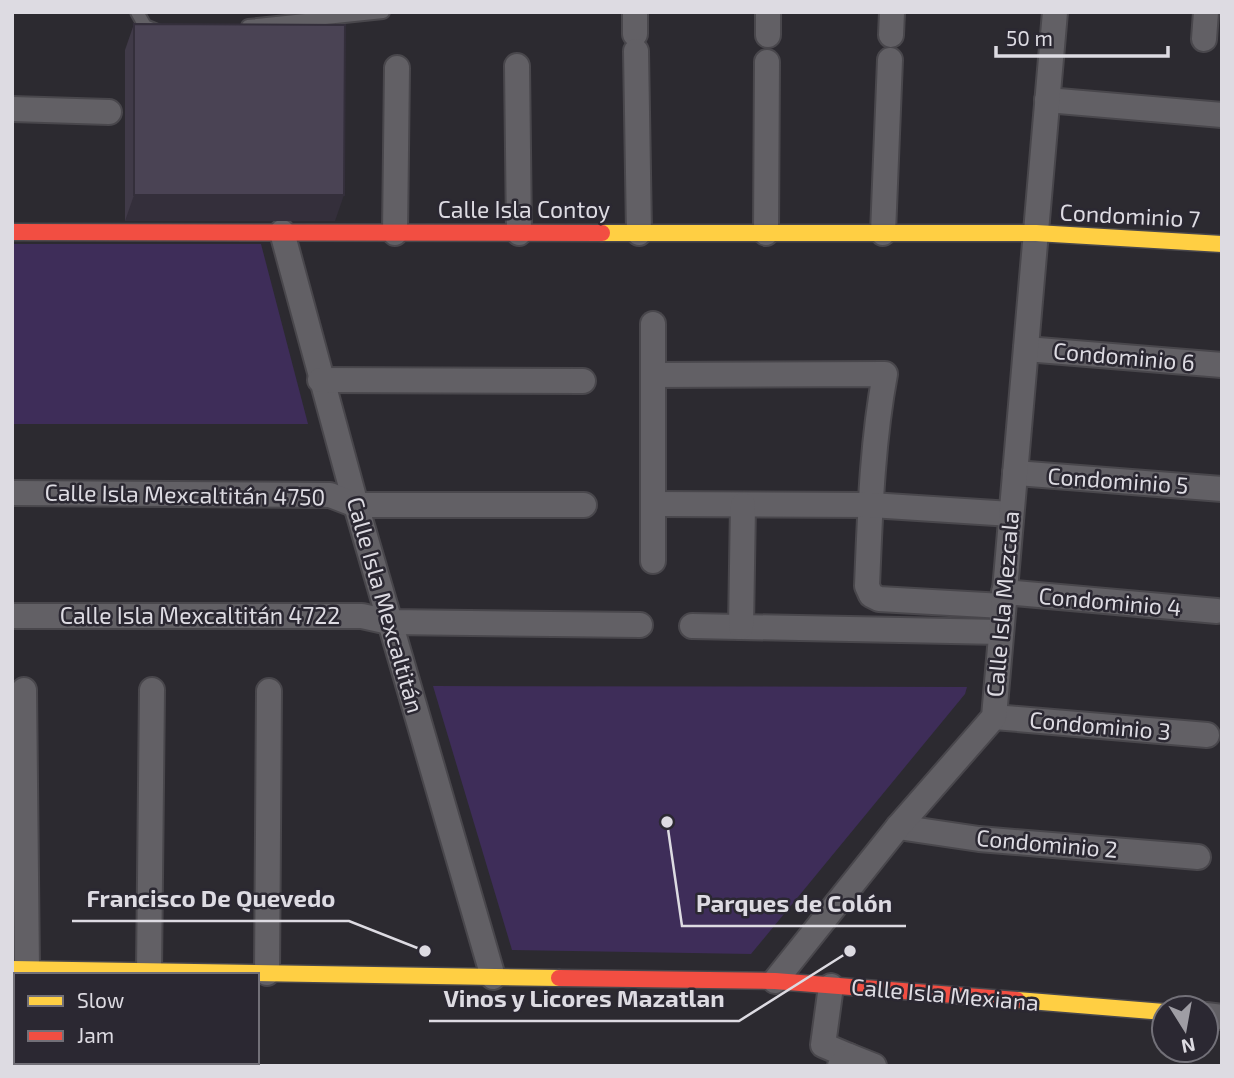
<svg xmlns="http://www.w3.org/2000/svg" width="1234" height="1078" font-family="'Exo 2',sans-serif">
	<rect width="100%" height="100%" fill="#2c2a30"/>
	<g fill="#3e2d59">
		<polygon points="12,244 261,244 308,424 12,424"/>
		<polygon points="433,686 967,687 965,694 751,954 512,950"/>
	</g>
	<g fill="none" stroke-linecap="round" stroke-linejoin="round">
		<g stroke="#49474c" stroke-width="16">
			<g id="lane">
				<polyline points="137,12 145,26 157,31"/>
				<polyline points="248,26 383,12"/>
			</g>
		</g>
		<g stroke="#49474c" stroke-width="28">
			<g id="street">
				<polyline points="635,12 635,34"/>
				<polyline points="768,35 768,12"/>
				<polyline points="891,35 892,12"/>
				<polyline points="1204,39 1206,12"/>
				<polyline points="636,51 639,233"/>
				<polyline points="517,66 519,233"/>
				<polyline points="1047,100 1222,115"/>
				<polyline points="12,109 109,112"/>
				<polyline points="282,232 356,505 493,977"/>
				<polyline points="395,233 397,68"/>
				<polyline points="766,233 767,62"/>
				<polyline points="883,233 890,60"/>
				<polyline points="1026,349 1222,365"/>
				<path d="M653,375L885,374C872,444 870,515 867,586L871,595L879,599L1003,606"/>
				<polyline points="320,380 583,381"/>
				<polyline points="1015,473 1222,489"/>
				<polyline points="12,493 330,495 356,505 584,505"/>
				<polyline points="653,504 871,505 1011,514"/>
				<polyline points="653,561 653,324"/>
				<polyline points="1004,592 1217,611"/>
				<polyline points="12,616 362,616 389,622 640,625"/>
				<polyline points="692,626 1001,632"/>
				<polyline points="741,627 743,505"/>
				<polyline points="24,690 27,969"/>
				<polyline points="994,717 1207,735"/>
				<polyline points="898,827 979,839 1198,857"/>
				<polyline points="149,971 152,690"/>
				<polyline points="267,973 269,691"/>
				<polyline points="775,981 898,827 994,717 1055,12"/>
				<polyline points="831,986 823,1045 849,1056"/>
				<polyline points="1206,1015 1222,1017"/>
				<polyline points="840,1066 849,1056 874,1066"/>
			</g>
		</g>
		<g stroke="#49474c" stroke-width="19">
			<g id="slow">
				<polyline points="602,233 1036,233 1222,244"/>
				<polyline points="12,969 559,978"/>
				<polyline points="1017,1000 1164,1012"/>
			</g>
		</g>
		<g stroke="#49474c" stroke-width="19">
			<g id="jam">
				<polyline points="12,232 602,233"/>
				<polyline points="559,978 775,981 1017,1000"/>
			</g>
		</g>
		<use href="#lane" stroke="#626065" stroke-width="12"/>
		<use href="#street" stroke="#626065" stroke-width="24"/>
		<use href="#slow" stroke="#ffcf43" stroke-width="16"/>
		<use href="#jam" stroke="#f24e42" stroke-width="16"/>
	</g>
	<polygon fill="#403a48" points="134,24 335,221 125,221 125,50"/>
	<polygon fill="#342f3b" points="134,195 344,195 335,221 125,221"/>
	<polygon fill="#4a4354" stroke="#342f3b" stroke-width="2" points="134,24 345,25 344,195 134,195"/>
	<g text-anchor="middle" stroke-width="5" stroke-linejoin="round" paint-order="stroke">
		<g font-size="23" fill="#dddbe2" stroke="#2b2832">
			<text x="524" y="218">Calle Isla Contoy</text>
			<text transform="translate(1130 216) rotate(3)" y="8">Condominio 7</text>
			<text transform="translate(1124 357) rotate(5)" y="8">Condominio 6</text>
			<text transform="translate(1118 481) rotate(4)" y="8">Condominio 5</text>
			<text transform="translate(185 495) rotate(1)" y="8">Calle Isla Mexcaltitán 4750</text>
			<text transform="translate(1110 602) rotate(5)" y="8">Condominio 4</text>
			<text transform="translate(1003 604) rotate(-85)" y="8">Calle Isla Mezcala</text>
			<text transform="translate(385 605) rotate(74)" y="8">Calle Isla Mexcaltitán</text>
			<text x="200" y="624">Calle Isla Mexcaltitán 4722</text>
			<text transform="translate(1100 726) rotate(5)" y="8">Condominio 3</text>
			<text transform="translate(1047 844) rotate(5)" y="8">Condominio 2</text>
			<text transform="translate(945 995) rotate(5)" y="8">Calle Isla Mexiana</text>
		</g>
	</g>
	<path fill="none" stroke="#dddbe2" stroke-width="2.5" d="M425 951L349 921H72M667 822L682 926H906M850 951L739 1021H429"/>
	<g fill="#dddbe2" stroke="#2b2832" stroke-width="2.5">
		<circle cx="425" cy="951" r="7"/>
		<circle cx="667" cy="822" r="7"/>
		<circle cx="850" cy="951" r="7"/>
	</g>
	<g font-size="24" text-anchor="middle" font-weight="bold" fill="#dddbe2" stroke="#2b2832" stroke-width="5" stroke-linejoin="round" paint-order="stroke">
		<text x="211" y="907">Francisco De Quevedo</text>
		<text x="794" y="912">Parques de Colón</text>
		<text x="584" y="1007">Vinos y Licores Mazatlan</text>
	</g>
	<rect width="1234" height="1078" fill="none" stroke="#dddbe2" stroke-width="28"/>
	<rect x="14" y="973" width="245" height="91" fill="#2b2832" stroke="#727078" stroke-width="2"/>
	<rect x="28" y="996" width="35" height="10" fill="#ffcf43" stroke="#727078" stroke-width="2"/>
	<text x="77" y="1008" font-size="21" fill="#dddbe2">Slow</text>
	<rect x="28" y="1031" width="35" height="10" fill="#f24e42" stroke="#727078" stroke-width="2"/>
	<text x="77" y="1043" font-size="21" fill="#dddbe2">Jam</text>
	<g transform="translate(1185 1029) rotate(169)"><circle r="33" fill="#2b2832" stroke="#727078" stroke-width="2"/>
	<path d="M0-5L12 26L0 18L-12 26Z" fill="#9f9da4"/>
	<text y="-10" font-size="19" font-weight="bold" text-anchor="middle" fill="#dddbe2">N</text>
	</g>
	<path d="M996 46v10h172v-10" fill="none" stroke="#dddbe2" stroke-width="3.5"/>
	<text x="1006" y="46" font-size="21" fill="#dddbe2" stroke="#2b2832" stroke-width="5" paint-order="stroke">50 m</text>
</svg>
